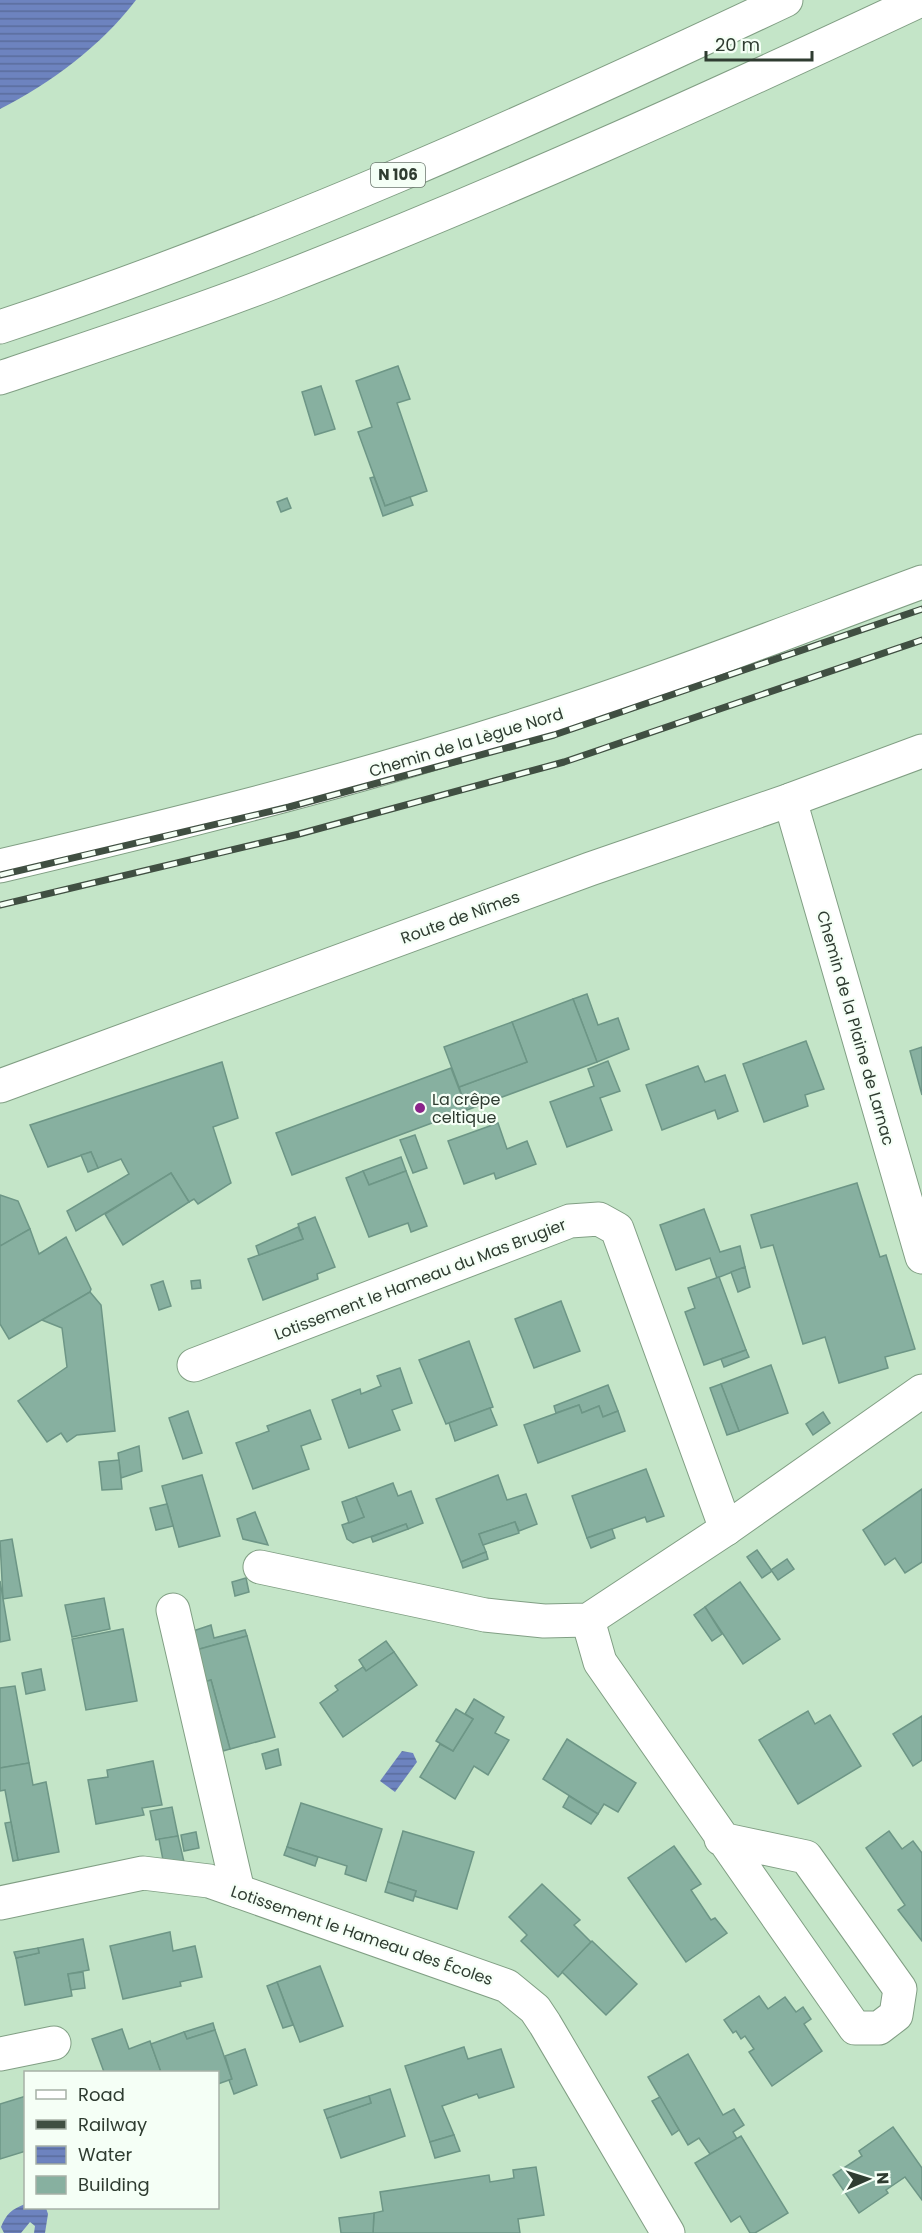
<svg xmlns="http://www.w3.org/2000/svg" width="922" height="2233" font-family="Poppins,sans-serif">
	<defs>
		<pattern id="water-rules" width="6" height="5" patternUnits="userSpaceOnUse" patternTransform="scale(1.5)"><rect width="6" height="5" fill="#6d83bf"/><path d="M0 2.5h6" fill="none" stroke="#5a6c9c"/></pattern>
	</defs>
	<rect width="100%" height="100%" fill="#c4e5c8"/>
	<g fill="url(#water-rules)">
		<path d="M0,0H136C101,46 51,83 0,109Z"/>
		<polygon points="402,1751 413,1753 417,1762 395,1792 380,1781"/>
		<path d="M25,2204L26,2208H46L48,2214L45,2233H34L35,2226L30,2222L21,2233H4L1,2227C6,2214 12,2209 25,2204Z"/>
	</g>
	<g fill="#87b0a0" stroke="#6d9686" stroke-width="1.5">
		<polygon points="398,366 410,399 397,403 427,491 385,506 358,432 372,427 356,381"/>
		<polygon points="321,386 335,429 315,435 302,392"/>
		<polygon points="374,477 385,506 410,497 413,505 383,516 370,478"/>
		<polygon points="287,498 291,508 281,512 277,502"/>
		<polygon points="587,994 598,1025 618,1018 629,1049 597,1062 573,999"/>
		<polygon points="573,999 597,1062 467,1110 459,1087 527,1062 512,1022"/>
		<polygon points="512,1022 527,1062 459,1087 444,1047"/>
		<polygon points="806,1041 824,1089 805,1095 808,1106 764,1122 743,1064"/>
		<polygon points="922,1047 922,1095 910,1051"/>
		<polygon points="608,1061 620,1091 600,1098 612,1130 567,1147 550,1102 594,1086 588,1069"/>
		<polygon points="222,1062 238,1118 213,1127 231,1183 198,1204 194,1199 189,1202 171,1173 76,1231 67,1211 129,1174 121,1159 98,1168 91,1152 48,1167 30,1125"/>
		<polygon points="698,1066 705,1082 725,1075 738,1111 718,1119 715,1110 662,1130 646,1085"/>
		<polygon points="451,1068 467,1110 292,1175 276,1133"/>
		<polygon points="498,1123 507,1149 527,1141 536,1164 496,1179 494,1173 464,1184 448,1141"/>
		<polygon points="415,1135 427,1168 413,1173 400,1140"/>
		<polygon points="91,1152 98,1168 88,1172 81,1155"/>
		<polygon points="401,1157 406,1171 369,1185 363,1171"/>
		<polygon points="363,1171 369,1185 406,1171 427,1226 411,1232 408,1223 369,1237 346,1178"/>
		<polygon points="171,1173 189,1202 123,1245 105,1214"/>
		<polygon points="857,1183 880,1257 886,1255 915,1349 885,1357 888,1368 839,1383 825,1337 803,1344 773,1245 761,1248 751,1215"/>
		<polygon points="0,1195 18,1201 30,1229 0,1246"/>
		<polygon points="704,1209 720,1252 740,1246 745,1267 717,1278 710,1258 676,1270 660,1225"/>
		<polygon points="315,1217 335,1267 317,1274 318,1279 263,1300 248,1259 303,1239 298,1224"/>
		<polygon points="298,1227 303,1239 259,1255 256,1246"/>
		<polygon points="30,1229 39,1254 66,1237 91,1289 90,1292 9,1339 0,1324 0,1246"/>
		<polygon points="745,1267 750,1287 738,1292 731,1272"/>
		<polygon points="719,1277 746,1350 704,1365 685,1312 695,1308 688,1288"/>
		<polygon points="200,1280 201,1288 192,1289 191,1281"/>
		<polygon points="163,1281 171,1306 159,1310 151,1285"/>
		<polygon points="90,1292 101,1305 115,1431 77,1435 67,1442 61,1433 47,1442 18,1401 67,1367 62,1328 42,1320"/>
		<polygon points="561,1301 580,1351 534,1368 515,1319"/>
		<polygon points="469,1341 493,1407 446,1424 419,1360"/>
		<polygon points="746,1350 749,1357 724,1367 721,1359"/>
		<polygon points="771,1365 788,1413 739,1431 721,1384"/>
		<polygon points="400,1368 412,1403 392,1410 400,1430 349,1448 332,1400 360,1389 361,1394 381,1386 377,1376"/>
		<polygon points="721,1384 739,1431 727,1435 710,1388"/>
		<polygon points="608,1385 618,1411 603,1417 599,1406 582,1413 579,1405 556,1413 554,1406"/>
		<polygon points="579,1405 582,1413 599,1406 603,1417 618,1411 625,1431 538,1463 524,1425"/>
		<polygon points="490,1408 497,1425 455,1441 449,1423"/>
		<polygon points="310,1410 321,1439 301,1446 309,1469 253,1489 236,1443 269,1431 267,1426"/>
		<polygon points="188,1411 202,1453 183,1459 169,1418"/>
		<polygon points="823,1412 830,1423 813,1435 806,1424"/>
		<polygon points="139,1446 142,1471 121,1478 118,1453"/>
		<polygon points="119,1460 122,1489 102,1490 99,1462"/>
		<polygon points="646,1469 664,1516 647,1522 645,1517 587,1538 572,1496"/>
		<polygon points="202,1475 220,1536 179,1547 162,1486"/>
		<polygon points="498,1475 507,1500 526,1494 537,1524 519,1531 515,1522 479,1534 486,1552 461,1562 436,1499"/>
		<polygon points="393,1483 398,1496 411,1491 423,1523 408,1529 406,1524 353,1543 347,1539 342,1525 364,1517 356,1497"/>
		<polygon points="922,1489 922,1562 905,1573 895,1558 885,1565 863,1530"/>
		<polygon points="356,1497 364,1517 349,1523 342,1502"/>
		<polygon points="167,1504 173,1526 156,1530 150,1508"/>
		<polygon points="255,1512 268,1545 243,1539 237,1519"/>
		<polygon points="515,1522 519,1533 483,1545 479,1534"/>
		<polygon points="406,1524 408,1529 373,1542 371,1537"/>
		<polygon points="612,1529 615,1538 591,1548 587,1538"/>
		<polygon points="12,1539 22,1596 3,1599 0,1541"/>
		<polygon points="757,1550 772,1571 762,1578 747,1557"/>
		<polygon points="486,1552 488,1559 463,1568 461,1562"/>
		<polygon points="787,1559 794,1569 778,1580 771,1570"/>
		<polygon points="246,1578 249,1592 235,1596 232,1582"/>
		<polygon points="0,1581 10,1640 0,1642"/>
		<polygon points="740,1582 780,1639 743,1664 705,1607"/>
		<polygon points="104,1598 110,1629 72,1637 65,1605"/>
		<polygon points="705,1607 722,1634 712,1641 694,1615"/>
		<polygon points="211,1625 214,1638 245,1630 247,1636 196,1650 190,1632"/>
		<polygon points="123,1629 137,1701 86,1710 72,1639"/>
		<polygon points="247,1636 275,1737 230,1749 211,1680 204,1682 196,1650"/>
		<polygon points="386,1641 394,1652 366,1671 359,1660"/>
		<polygon points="394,1652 417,1685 343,1737 320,1703 338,1690 335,1686 363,1667 366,1671"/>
		<polygon points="41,1669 45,1690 26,1694 22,1673"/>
		<polygon points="211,1680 230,1749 223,1751 204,1682"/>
		<polygon points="15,1686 29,1763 0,1768 0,1688"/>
		<polygon points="474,1699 504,1717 495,1733 509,1740 488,1775 474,1766 455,1799 420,1777 440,1744 453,1751 473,1719 465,1714"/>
		<polygon points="456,1709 473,1719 453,1751 436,1741"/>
		<polygon points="808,1711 815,1724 830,1715 861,1766 798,1804 759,1740"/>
		<polygon points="922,1716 922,1760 913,1766 893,1734"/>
		<polygon points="567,1739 636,1783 618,1812 604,1804 598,1814 543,1779"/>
		<polygon points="278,1749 281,1765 266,1769 262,1754"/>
		<polygon points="153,1761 162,1805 142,1808 144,1815 96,1824 88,1780 108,1777 107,1770"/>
		<polygon points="29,1763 33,1785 46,1782 59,1852 18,1860 5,1790 0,1791 0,1768"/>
		<polygon points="569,1796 598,1814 591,1824 563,1807"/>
		<polygon points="301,1803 382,1829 366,1881 345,1874 347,1866 287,1847"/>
		<polygon points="172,1807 178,1836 156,1840 150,1811"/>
		<polygon points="11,1822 18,1860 13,1861 5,1823"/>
		<polygon points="403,1831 474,1852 457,1909 414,1896 416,1891 388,1882"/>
		<polygon points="889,1831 902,1849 913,1841 922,1853 922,1941 898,1910 905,1905 866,1848"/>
		<polygon points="196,1832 199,1848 184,1851 181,1835"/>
		<polygon points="178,1836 184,1862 163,1860 159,1839"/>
		<polygon points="674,1846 701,1884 691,1890 711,1920 715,1918 727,1933 686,1962 628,1878"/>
		<polygon points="287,1847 318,1857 315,1866 284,1855"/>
		<polygon points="388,1882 416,1891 413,1901 385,1892"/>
		<polygon points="542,1884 580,1920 574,1925 591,1942 558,1977 521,1941 527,1935 509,1917"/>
		<polygon points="170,1932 173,1951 195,1946 202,1977 180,1982 181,1986 123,1999 110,1946"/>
		<polygon points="83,1939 89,1970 68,1974 72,1996 25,2005 16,1958 39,1953 38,1948"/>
		<polygon points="592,1941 637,1984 606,2015 562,1972"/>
		<polygon points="38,1948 39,1953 16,1958 14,1952"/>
		<polygon points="320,1966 343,2026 300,2042 277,1982"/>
		<polygon points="83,1972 85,1988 71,1990 68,1974"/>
		<polygon points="277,1982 293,2025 283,2028 267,1986"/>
		<polygon points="759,1996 768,2009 785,1997 796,2012 803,2007 811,2019 804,2024 822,2051 772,2086 749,2052 754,2049 745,2036 741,2039 736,2031 733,2033 724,2020"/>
		<polygon points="213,2023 215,2030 187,2039 184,2032"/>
		<polygon points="122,2029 129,2049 150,2041 161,2072 104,2072 92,2039"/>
		<polygon points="215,2030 232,2079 218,2084 218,2072 161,2072 151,2044 184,2032 187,2039"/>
		<polygon points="464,2047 468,2059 501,2049 514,2087 479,2098 477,2094 442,2106 454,2135 430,2142 405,2066"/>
		<polygon points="245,2049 257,2085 234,2094 229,2080 232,2079 225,2056"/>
		<polygon points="688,2054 723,2115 734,2109 744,2125 733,2132 737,2139 710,2154 699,2138 688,2145 648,2077"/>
		<polygon points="390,2089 405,2136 341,2158 327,2118 371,2103 369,2096"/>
		<polygon points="26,2096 26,2151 0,2159 0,2104"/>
		<polygon points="369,2096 371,2103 327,2118 324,2110"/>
		<polygon points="660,2097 679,2130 672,2135 652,2101"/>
		<polygon points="893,2127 922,2168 922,2200 905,2177 886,2190 888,2193 859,2213 833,2175 862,2156 859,2151"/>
		<polygon points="454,2135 460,2151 435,2158 430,2142"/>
		<polygon points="741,2136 788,2213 755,2233 750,2233 740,2216 731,2222 695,2163"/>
		<polygon points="536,2167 544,2215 518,2219 520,2233 373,2233 374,2213 383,2211 380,2192 489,2175 490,2182 514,2178 513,2170"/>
		<polygon points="374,2213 373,2233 341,2233 339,2218"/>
	</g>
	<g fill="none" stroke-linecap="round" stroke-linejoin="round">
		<g stroke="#819f84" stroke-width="35">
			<g id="minor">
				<polyline points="790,800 922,1257"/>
				<path d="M0,866C170,826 340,784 506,731C647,687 784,633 922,582"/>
				<polyline points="194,1365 570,1221 599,1219 617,1229 726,1529"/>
				<polyline points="260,1567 485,1615 544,1621 588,1620 726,1529 922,1391"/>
				<polyline points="173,1610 238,1891"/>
				<polyline points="588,1620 600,1662 855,2028 879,2028 896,2015 900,1989 806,1857 721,1839"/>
				<polyline points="0,1903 143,1873 209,1881 507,1986 535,2009 545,2024 668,2233"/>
				<polyline points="0,2054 54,2043"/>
			</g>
		</g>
		<g stroke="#819f84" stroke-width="35">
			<polyline id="major" points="0,1086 590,869 790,800 922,751"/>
		</g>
		<g stroke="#819f84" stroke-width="35">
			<g id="highway">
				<path d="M0,327C269,238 530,121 786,0"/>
				<path d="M0,378C91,347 184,317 274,282C493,197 708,100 921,0"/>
			</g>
		</g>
		<use href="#minor" stroke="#fff" stroke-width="33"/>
		<use href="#major" stroke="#fff" stroke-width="33"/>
		<use href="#highway" stroke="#fff" stroke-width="33"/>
		<g stroke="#404f42" stroke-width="7">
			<g id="rail">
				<polyline points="0,875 289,807 554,735 922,609"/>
				<polyline points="0,905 299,834 564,762 922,640"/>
			</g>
		</g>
		<use href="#rail" stroke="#f5fff6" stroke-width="4.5" stroke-dasharray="14" stroke-linecap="butt"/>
	</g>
	<circle fill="#8b248a" stroke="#f5fff6" stroke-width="2" cx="420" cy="1108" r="6"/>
	<g text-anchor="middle" stroke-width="4.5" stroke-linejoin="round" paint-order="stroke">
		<rect fill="#f5fff6" stroke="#6a766c" stroke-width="1.5" x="371" y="163" width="54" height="24" rx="4.5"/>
		<g font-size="15" font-weight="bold" fill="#2f3c31">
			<text x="398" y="180">N 106</text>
		</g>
		<g font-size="16" fill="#2f3c31" stroke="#f5fff6">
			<text transform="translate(466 742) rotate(-17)" y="6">Chemin de la Lègue Nord</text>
			<text transform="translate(460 917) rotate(-20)" y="6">Route de Nîmes</text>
			<text transform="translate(856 1028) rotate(74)" y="6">Chemin de la Plaine de Larnac</text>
			<text transform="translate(420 1279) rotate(-21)" y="6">Lotissement le Hameau du Mas Brugier</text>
			<text transform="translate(362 1935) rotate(19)" y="6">Lotissement le Hameau des Écoles</text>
		</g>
		<g font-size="16" fill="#2f3c31" stroke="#f5fff6" text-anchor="start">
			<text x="432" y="1105">La crêpe<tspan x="432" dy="18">celtique</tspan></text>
		</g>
	</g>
	<rect x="24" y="2071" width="195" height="138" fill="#f5fff6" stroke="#a6b1a7" stroke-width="1.5"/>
	<rect x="36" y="2090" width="30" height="9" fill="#ffffff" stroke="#a6b1a7" stroke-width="1.5"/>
	<text x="78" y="2101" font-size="18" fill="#2f3c31">Road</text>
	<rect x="36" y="2120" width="30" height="9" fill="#404f42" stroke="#a6b1a7" stroke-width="1.5"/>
	<text x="78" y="2131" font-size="18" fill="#2f3c31">Railway</text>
	<rect x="36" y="2146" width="30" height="18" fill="url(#water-rules)" stroke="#a6b1a7" stroke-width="1.5"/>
	<text x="78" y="2161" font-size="18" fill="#2f3c31">Water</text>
	<rect x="36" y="2176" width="30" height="18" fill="#87b0a0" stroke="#a6b1a7" stroke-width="1.5"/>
	<text x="78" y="2191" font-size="18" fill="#2f3c31">Building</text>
	<g transform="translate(868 2179) rotate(87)" stroke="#f5fff6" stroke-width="4.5" paint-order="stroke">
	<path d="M0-4.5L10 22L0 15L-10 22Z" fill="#2f3c31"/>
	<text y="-9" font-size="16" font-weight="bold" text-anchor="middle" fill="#2f3c31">N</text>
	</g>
	<path d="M706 51v9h106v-9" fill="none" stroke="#2f3c31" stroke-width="3"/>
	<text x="715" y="51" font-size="18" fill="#2f3c31" stroke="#f5fff6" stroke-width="4.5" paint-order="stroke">20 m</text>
</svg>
